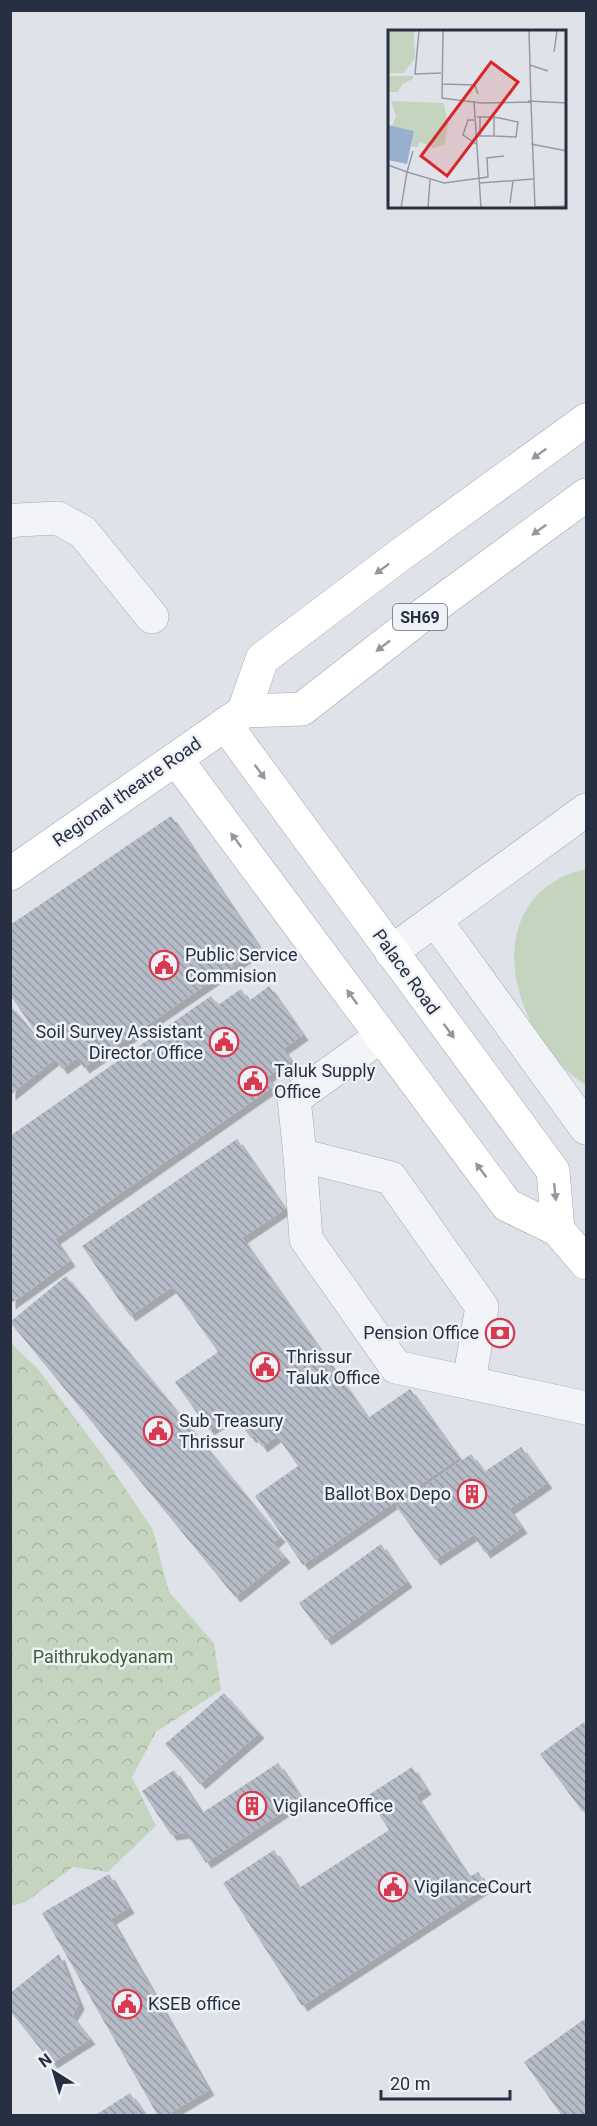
<svg xmlns="http://www.w3.org/2000/svg" width="597" height="2126" font-family="Roboto,sans-serif">
	<defs>
		<pattern id="forest-crowns" width="20" height="18" patternUnits="userSpaceOnUse" patternTransform="scale(1.5)"><rect width="20" height="18" fill="#c4d4bf"/><path d="M2 6a3 3 0 1 1 6 0M12 15a3 3 0 1 1 6 0" fill="none" stroke="#a8b6a5"/></pattern>
		<pattern id="building-back-hatch" width="6" height="6" patternUnits="userSpaceOnUse" patternTransform="scale(1.5)"><rect width="6" height="6" fill="#b6bcc7"/><path d="M-1 5l2 2M0 0l6 6M5-1l2 2" fill="none" stroke="#9499a3"/></pattern>
		<filter id="shadow"><feDropShadow dx="5.5" dy="5.5" stdDeviation="0" flood-color="#0004"/></filter>
	</defs>
	<rect width="100%" height="100%" fill="#dfe3e9"/>
	<polygon fill="url(#forest-crowns)" points="10,1342 38,1369 102,1454 153,1530 169,1592 214,1643 221,1690 156,1732 132,1777 156,1826 108,1872 73,1867 26,1902 11,1906"/>
	<path fill="#c4d4bf" d="M586,869V1085C529,1051 485,949 538,894C552,881 567,873 586,869Z"/>
	<g fill="url(#building-back-hatch)" filter="url(#shadow)">
		<polygon points="171,816 260,948 84,1068 77,1058 62,1069 55,1059 10,1095 10,1005 50,1053 10,995 10,925"/>
		<polygon points="269,986 303,1035 283,1049 291,1061 267,1077 274,1086 55,1239 70,1261 10,1304 10,1136 211,996 218,1005 241,989 249,1001"/>
		<polygon points="237,1139 285,1209 242,1238 368,1418 410,1389 459,1458 303,1565 255,1496 298,1466 277,1436 262,1447 254,1435 251,1438 233,1414 209,1430 175,1382 218,1352 172,1287 130,1316 82,1246"/>
		<polygon points="66,1276 280,1537 273,1543 285,1557 235,1597 10,1322"/>
		<polygon points="521,1447 547,1483 509,1509 522,1528 485,1553 473,1535 435,1560 396,1506 471,1454 484,1472"/>
		<polygon points="381,1544 407,1582 326,1640 299,1603"/>
		<polygon points="224,1693 259,1733 200,1784 165,1744"/>
		<polygon points="584,1722 586,1726 586,1808 582,1811 540,1754"/>
		<polygon points="278,1763 302,1799 206,1863 186,1833 171,1835 142,1791 174,1770 202,1813"/>
		<polygon points="412,1767 426,1789 416,1796 469,1877 478,1872 487,1886 302,2006 223,1883 274,1850 299,1888 389,1830 367,1796"/>
		<polygon points="109,1874 129,1908 111,1919 209,2090 165,2116 158,2116 42,1913"/>
		<polygon points="59,1954 79,2004 72,2016 90,2039 52,2063 10,2011 10,1993"/>
		<polygon points="586,2018 586,2116 562,2116 524,2062"/>
		<polygon points="130,2093 146,2116 94,2116"/>
	</g>
	<g fill="none" stroke-linecap="round" stroke-linejoin="round">
		<g stroke="#a4aab4" stroke-width="34">
			<g id="minor">
				<polyline points="10,522 17,520 58,518 83,532 152,617"/>
				<polyline points="435,920 586,1128"/>
				<polyline points="391,952 586,810"/>
				<polyline points="381,1036 294,1099 300,1155 306,1239 396,1367 586,1408"/>
				<polyline points="300,1155 391,1178 482,1307 469,1381"/>
			</g>
		</g>
		<g stroke="#9da7b6" stroke-width="34">
			<g id="major">
				<polyline points="244,711 262,659 400,555 586,420"/>
				<polyline points="244,711 302,709 416,620 586,495"/>
				<polyline points="225,724 553,1171 558,1230"/>
				<polyline points="176,759 507,1205 558,1230 586,1263"/>
				<polyline points="10,874 243,712"/>
			</g>
		</g>
		<use href="#minor" stroke="#f2f4f7" stroke-width="33"/>
		<use href="#major" stroke="#fff" stroke-width="33"/>
	</g>
	<defs><path id="oneway-solid" d="M-6-.8H1V-3.2L6.5 0L1 3.2V.8H-6Z" transform="scale(1.5)"/></defs>
	<g fill="#9298a0">
		<use href="#oneway-solid" transform="translate(539 454) rotate(144)"/>
		<use href="#oneway-solid" transform="translate(539 530) rotate(144)"/>
		<use href="#oneway-solid" transform="translate(382 569) rotate(143)"/>
		<use href="#oneway-solid" transform="translate(383 646) rotate(142)"/>
		<use href="#oneway-solid" transform="translate(260 772) rotate(54)"/>
		<use href="#oneway-solid" transform="translate(236 840) rotate(-127)"/>
		<use href="#oneway-solid" transform="translate(352 997) rotate(-126)"/>
		<use href="#oneway-solid" transform="translate(449 1031) rotate(54)"/>
		<use href="#oneway-solid" transform="translate(481 1170) rotate(-127)"/>
		<use href="#oneway-solid" transform="translate(555 1192) rotate(84)"/>
	</g>
	<defs>
		<g id="civic-ring" transform="scale(1.5)"><circle r="9.5" fill="#eef2f7" stroke="#d9394e" stroke-width="1.5"/><path d="M-.6-6.5H3V-4.5H.6V-3L4-1V1h2V6H-6V1h2V-1L-.6-3ZM-1.2 2.5V6h2.4V2.5Z" fill="#d9394e"/></g>
		<g id="bank-ring" transform="scale(1.5)"><circle r="9.5" fill="#eef2f7" stroke="#d9394e" stroke-width="1.5"/><path d="M-6-4H6V4H-6ZM0-2.3a2.3 2.3 0 1 0 0 4.6a2.3 2.3 0 1 0 0-4.6Z" fill="#d9394e"/></g>
		<g id="building-ring" transform="scale(1.5)"><circle r="9.5" fill="#eef2f7" stroke="#d9394e" stroke-width="1.5"/><path d="M-4-6H4V6H1V3H-1V6H-4ZM-2.5-4.3h1.7v1.8h-1.7ZM.8-4.3h1.7v1.8H.8ZM-2.5-1h1.7V.8h-1.7ZM.8-1h1.7V.8H.8Z" fill="#d9394e"/></g>
	</defs>
	<g fill-rule="evenodd">
		<use href="#civic-ring" x="164" y="965"/>
		<use href="#civic-ring" x="224" y="1042"/>
		<use href="#civic-ring" x="253" y="1081"/>
		<use href="#bank-ring" x="500" y="1333"/>
		<use href="#civic-ring" x="265" y="1367"/>
		<use href="#civic-ring" x="158" y="1431"/>
		<use href="#building-ring" x="472" y="1494"/>
		<use href="#building-ring" x="252" y="1806"/>
		<use href="#civic-ring" x="393" y="1887"/>
		<use href="#civic-ring" x="127" y="2004"/>
	</g>
	<g text-anchor="middle" stroke-width="5" stroke-linejoin="round" paint-order="stroke">
		<rect fill="#eef2f7" stroke="#626a78" stroke-width="1.5" x="393" y="604" width="54" height="26" rx="4.5"/>
		<g font-size="16" font-weight="bold" fill="#263042">
			<text x="420" y="623">SH69</text>
		</g>
		<g font-size="18" fill="#263042" stroke="#eef2f7">
			<text transform="translate(127 792) rotate(-35)" y="6">Regional theatre Road</text>
			<text transform="translate(406 972) rotate(54)" y="6">Palace Road</text>
		</g>
		<g font-size="18" fill="#263042" stroke="#eef2f7" text-anchor="start">
			<text x="185" y="961">Public Service<tspan x="185" dy="21">Commision</tspan></text>
			<text x="203" y="1038" text-anchor="end">Soil Survey Assistant<tspan x="203" dy="21">Director Office</tspan></text>
			<text x="274" y="1077">Taluk Supply<tspan x="274" dy="21">Office</tspan></text>
			<text x="479" y="1339" text-anchor="end">Pension Office</text>
			<text x="286" y="1363">Thrissur<tspan x="286" dy="21">Taluk Office</tspan></text>
			<text x="179" y="1427">Sub Treasury<tspan x="179" dy="21">Thrissur</tspan></text>
			<text x="451" y="1500" text-anchor="end">Ballot Box Depo</text>
			<text x="273" y="1812">VigilanceOffice</text>
			<text x="414" y="1893">VigilanceCourt</text>
			<text x="148" y="2010">KSEB office</text>
		</g>
		<g font-size="18" fill="#3a5f33" stroke="#eef2f7">
			<text x="103" y="1663">Paithrukodyanam</text>
		</g>
	</g>
	<g transform="translate(388 30)">
		<rect width="178" height="178" fill="#dfe3e9"/>
		<path d="M0,46H25V49L14,54L10,62H0Z" fill="#c4d4bf"/>
		<path d="M3,71L56,73L60,94L57,114L46,118L32,112L29,117L23,116L26,101L4,96L8,86Z" fill="#c4d4bf"/>
		<path d="M0,1H26L27,28L15,43H0Z" fill="#c4d4bf"/>
		<path d="M0,95L26,101L19,134L0,130Z" fill="#97b0cd"/>
		<path fill="none" stroke="#959ba6" stroke-width="1.5" d="M31,1L27,44L53,43M55,1L54,68L93,73L143,72M141,1L143,72M166,22L169,1M142,35L160,41M54,54L87,55L90,64M86,71L93,178M140,71L179,73M143,72L147,178M86,90H80L75,105L88,114M87,106H106V87H89M92,106V87M106,106L128,107L130,92L106,87M143,114L179,121M25,121L19,142L56,153L100,147L99,128L116,126M0,135L19,142L13,178M92,153L145,149M122,173L125,151M147,177L179,176M40,178L42,150"/>
		<path fill="#d62828" fill-opacity="0.15" stroke="#d62828" stroke-width="3" d="M103,32L130,52L59,146L33,126Z"/>
		<rect width="178" height="178" fill="none" stroke="#263042" stroke-width="3"/>
	</g>
	<rect width="597" height="2126" fill="none" stroke="#263042" stroke-width="24"/>
	<g transform="translate(54 2072) rotate(323)" stroke="#eef2f7" stroke-width="4.5" paint-order="stroke">
	<path d="M0-4.5L10 22L0 15L-10 22Z" fill="#263042"/>
	<text y="-9" font-size="16" font-weight="bold" text-anchor="middle" fill="#263042">N</text>
	</g>
	<path d="M381 2090v9h129v-9" fill="none" stroke="#263042" stroke-width="3"/>
	<text x="390" y="2090" font-size="18" fill="#263042" stroke="#eef2f7" stroke-width="4.5" paint-order="stroke">20 m</text>
</svg>
